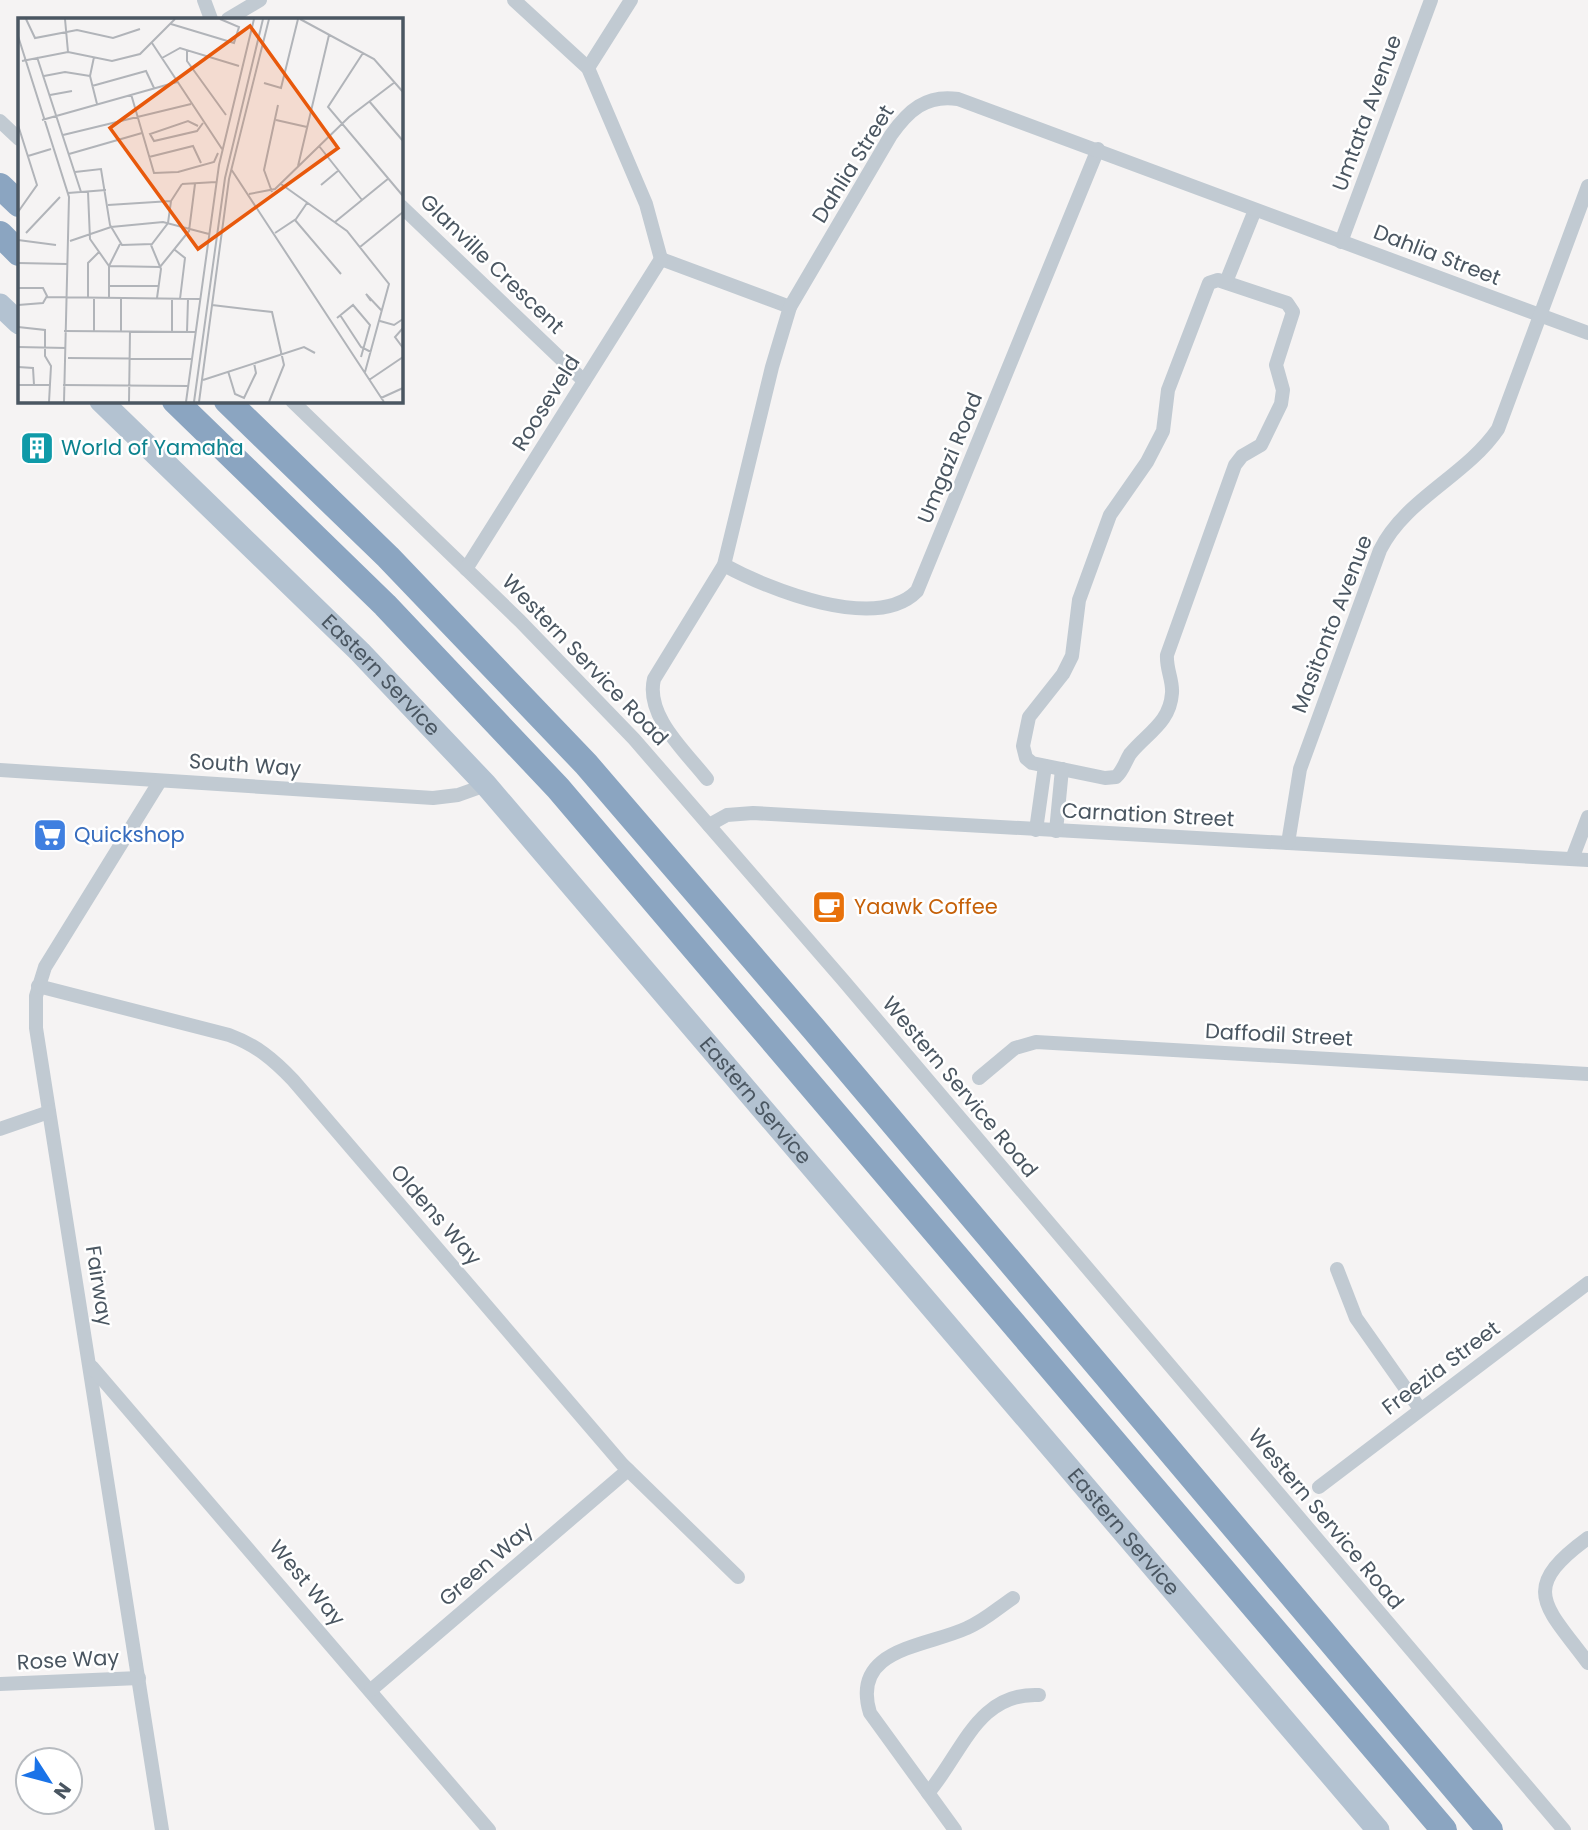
<svg xmlns="http://www.w3.org/2000/svg" width="1588" height="1830" font-family="Poppins,sans-serif">
	<rect width="100%" height="100%" fill="#f5f3f3"/>
	<g fill="none" stroke-linecap="round" stroke-linejoin="round">
		<g stroke="#c1cad2" stroke-width="14">
			<polyline points="204,0 211,19"/>
			<polyline points="514,0 588,68 646,204 661,259"/>
			<polyline points="228,19 260,0"/>
			<polyline points="588,68 631,0"/>
			<polyline points="0,121 19,139"/>
			<polyline points="401,206 584,381"/>
			<polyline points="1341,242 1431,0"/>
			<polyline points="661,259 790,307"/>
			<path d="M1218,280L1287,303L1293,312L1276,365L1283,390L1281,404L1261,445L1242,456L1235,465L1167,655C1166,669 1173,680 1172,693C1170,723 1147,733 1130,754C1125,762 1123,771 1116,777L1105,778L1032,763L1026,758L1023,746L1029,717L1063,674L1072,656L1079,600L1110,515L1147,462L1163,431L1168,390L1209,283Z"/>
			<polyline points="1226,282 1255,210"/>
			<polyline points="292,401 520,621 634,739 843,980 1564,1830"/>
			<path d="M724,565C768,589 876,633 917,591L1098,149"/>
			<polyline points="466,569 661,259"/>
			<polyline points="0,770 433,798 458,795 486,785"/>
			<path d="M707,779C686,752 645,716 654,679L724,565L772,367L790,307L891,135C908,111 926,94 958,99L1588,333"/>
			<polyline points="160,781 45,967 36,996 36,1028 162,1830"/>
			<polyline points="709,825 727,815 753,813 1588,860"/>
			<polyline points="1036,830 1045,766"/>
			<polyline points="1056,831 1062,769"/>
			<path d="M1288,843L1300,769L1380,550C1405,499 1466,476 1498,429L1588,186"/>
			<polyline points="1572,859 1588,817"/>
			<path d="M38,986L229,1035C256,1045 273,1059 293,1080L622,1464L738,1577"/>
			<polyline points="979,1078 1015,1048 1036,1042 1588,1074"/>
			<polyline points="0,1129 49,1112"/>
			<polyline points="1337,1269 1356,1318 1420,1409"/>
			<polyline points="92,1367 489,1830"/>
			<polyline points="1319,1487 1588,1283"/>
			<path d="M1588,1538C1518,1589 1545,1605 1588,1663"/>
			<polyline points="0,1684 139,1678"/>
			<polyline points="371,1690 628,1470"/>
			<path d="M928,1793C962,1754 977,1692 1039,1695"/>
			<path d="M955,1830L870,1713C850,1648 926,1647 967,1628C984,1621 998,1608 1013,1598"/>
		</g>
		<g stroke="#b3c2d1" stroke-width="23">
			<polyline points="0,305 19,323"/>
			<path id="s1" d="M101,401L360,652L486,785L1378,1830"/>
		</g>
		<g stroke="#8ba5c1" stroke-width="26">
			<polyline points="0,186 19,204"/>
			<polyline points="0,234 19,253"/>
			<polyline points="175,401 385,605 558,788 1444,1830"/>
			<polyline points="227,401 388,557 586,764 813,1028 1490,1830"/>
		</g>
	</g>
	<defs>
		<g id="building-square" transform="scale(1.75)"><rect x="-9" y="-9" width="18" height="18" rx="4" fill="#0f9aa8" stroke="#fff"/><path d="M-4-6H4V6H1V3H-1V6H-4ZM-2.5-4.3h1.7v1.8h-1.7ZM.8-4.3h1.7v1.8H.8ZM-2.5-1h1.7V.8h-1.7ZM.8-1h1.7V.8H.8Z" fill="#fff"/></g>
		<g id="supermarket-square" transform="scale(1.75)"><rect x="-9" y="-9" width="18" height="18" rx="4" fill="#3f7fe0" stroke="#fff"/><path d="M-6-5.5h2.5l.6 2H6L4.5 2H-2.5L-4.4-4H-6ZM-1.5 3.2a1.3 1.3 0 1 0 .1 0ZM3 3.2a1.3 1.3 0 1 0 .1 0Z" fill="#fff"/></g>
		<g id="cafe-square" transform="scale(1.75)"><rect x="-9" y="-9" width="18" height="18" rx="4" fill="#e8710a" stroke="#fff"/><path d="M-5.5-4.5H6V0H3Q3 3.5 0 3.5H-2.5Q-5.5 3.5-5.5 0ZM3-3.2v2h1.7v-2ZM-6 4.5H4V6H-6Z" fill="#fff"/></g>
	</defs>
	<g fill-rule="evenodd">
		<use href="#building-square" x="37" y="448"/>
		<use href="#supermarket-square" x="50" y="835"/>
		<use href="#cafe-square" x="829" y="907"/>
	</g>
	<g text-anchor="middle" stroke-width="5" stroke-linejoin="round" paint-order="stroke">
		<g font-size="21" fill="#4a5661" stroke="#fff">
			<text transform="translate(1367 113) rotate(-70)" y="7">Umtata Avenue</text>
			<text transform="translate(853 164) rotate(-58)" y="7">Dahlia Street</text>
			<text transform="translate(1437 255) rotate(21)" y="7">Dahlia Street</text>
			<text transform="translate(492 264) rotate(44)" y="7">Glanville Crescent</text>
			<text transform="translate(546 403) rotate(-58)" y="7">Rooseveld</text>
			<text transform="translate(950 458) rotate(-68)" y="7">Umgazi Road</text>
			<text transform="translate(1332 624) rotate(-69)" y="7">Masitonto Avenue</text>
			<text transform="translate(585 660) rotate(46)" y="7">Western Service Road</text>
			<text dy="7" stroke="none"><textPath href="#s1" startOffset="392">Eastern Service</textPath></text>
			<text transform="translate(245 765) rotate(4)" y="7">South Way</text>
			<text transform="translate(1148 815) rotate(3)" y="7">Carnation Street</text>
			<text transform="translate(1279 1035) rotate(3)" y="7">Daffodil Street</text>
			<text transform="translate(960 1087) rotate(50)" y="7">Western Service Road</text>
			<text dy="7" stroke="none"><textPath href="#s1" startOffset="959">Eastern Service</textPath></text>
			<text transform="translate(436 1215) rotate(49)" y="7">Oldens Way</text>
			<text transform="translate(99 1286) rotate(81)" y="7">Fairway</text>
			<text transform="translate(1441 1368) rotate(-37)" y="7">Freezia Street</text>
			<text transform="translate(1326 1519) rotate(50)" y="7">Western Service Road</text>
			<text dy="7" stroke="none"><textPath href="#s1" startOffset="1526">Eastern Service</textPath></text>
			<text transform="translate(486 1564) rotate(-41)" y="7">Green Way</text>
			<text transform="translate(307 1583) rotate(50)" y="7">West Way</text>
			<text transform="translate(68 1660) rotate(-3)" y="7">Rose Way</text>
		</g>
		<g font-size="21" fill="#0d838f" stroke="#fff" text-anchor="start">
			<text x="61" y="455">World of Yamaha</text>
		</g>
		<g font-size="21" fill="#366cbe" stroke="#fff" text-anchor="start">
			<text x="74" y="842">Quickshop</text>
		</g>
		<g font-size="21" fill="#c56008" stroke="#fff" text-anchor="start">
			<text x="854" y="914">Yaawk Coffee</text>
		</g>
	</g>
	<g transform="translate(18 18)">
		<rect width="385" height="385" fill="#f5f3f3"/>
		<path fill="none" stroke="#b1b4b9" stroke-width="2" d="M8,1L17,20L59,12L95,20L122,11M47,1L50,34M282,1L356,41L385,74M153,6L216,25L221,9L202,1M0,18L51,179L46,384M134,25L204,131M169,32V43L208,97M345,35L310,89L385,178M19,39L63,174M76,39L72,58L79,86M144,40L162,30L221,48M4,43L50,34L94,43L122,36L157,1M26,58L47,54L72,58M246,65L263,70L280,1M74,68L128,53L136,70M113,76L136,155L160,154L196,144L200,135M32,77L54,73M351,83L385,123M24,102L159,64M258,102L289,109M0,107L19,167L0,194M180,108L170,103L132,116L136,123L179,113L185,105M45,117L173,86M301,128L344,182M51,136L124,115M10,138L33,131M131,139L175,128L183,145M280,148L311,17M213,151L366,384M57,154L83,151L92,207L104,227L134,226L150,205L153,183L164,166M164,166L198,164M263,166L329,213L371,266L347,354M303,167L321,152M70,174L72,221L91,248L142,249L171,213L177,166M254,174L246,152L260,87M50,175L88,172M231,176L257,171L331,99L377,64M90,187L153,183M277,202L323,256M317,204L371,160M8,215L42,179M257,215L278,201L289,185M0,222L38,227M52,223L93,209L145,204L191,216M133,227L143,251L139,280M342,229L385,194M157,232L167,240L162,281M0,245L49,246M91,268H141M0,270H25L29,278L25,285L0,287M29,279L182,281M70,280V245L81,234M91,280V248L102,226M353,283L348,276L364,293M194,287L254,294L266,347L251,384M322,297L343,329L353,334M319,300L335,287L352,307L343,339M362,303L376,307L385,301M0,309L27,312V338L33,348L31,384M385,310L377,319L385,330M46,313L178,314M76,313V280M103,313V280M154,314V281M169,314L170,281M0,329L48,330M50,340L174,341M0,349L15,350L16,367M210,353L217,376L226,380L238,355L236,345M185,362L286,329L297,335M351,362L385,339M0,367H32M45,367L170,368M363,380L385,370M111,384L112,313M168,384L201,147L236,1M176,384L207,160L245,1M181,384L211,161L251,1"/>
		<path fill="#e8590c" fill-opacity="0.15" stroke="#e8590c" stroke-width="3.5" d="M232,8L320,130L180,231L92,110Z"/>
		<rect width="385" height="385" fill="none" stroke="#4a5661" stroke-width="3.5"/>
	</g>
	<g transform="translate(49 1781) rotate(126)"><circle r="33" fill="#ffffff" stroke="#b7bbc0" stroke-width="2"/>
	<path d="M0-5L12 26L0 18L-12 26Z" fill="#1a73e8"/>
	<text y="-10" font-size="19" font-weight="bold" text-anchor="middle" fill="#4a5661">N</text>
	</g>
</svg>
